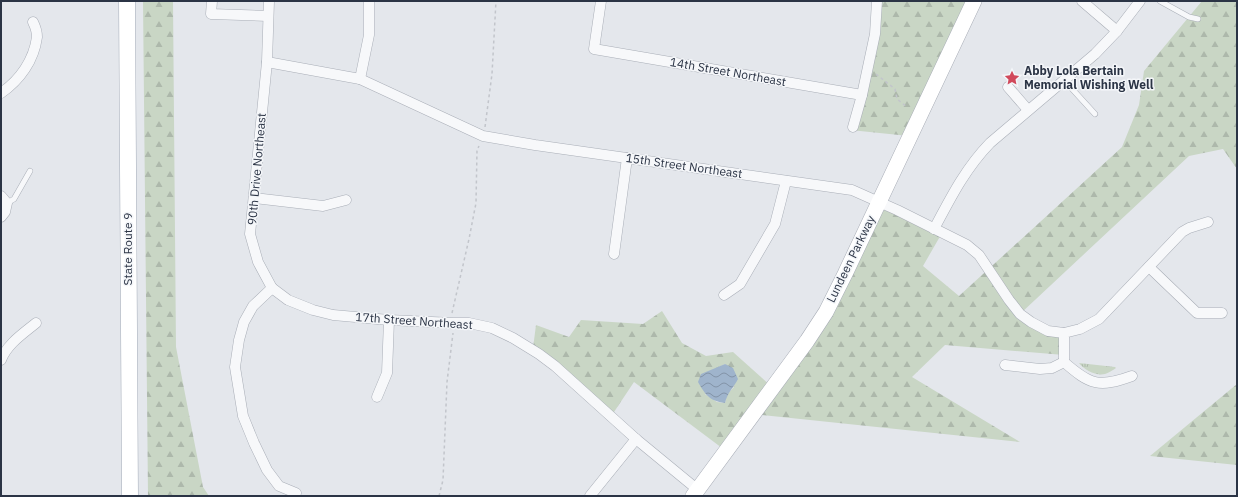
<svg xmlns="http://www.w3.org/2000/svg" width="1238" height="497" font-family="'IBM Plex Sans',sans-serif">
	<defs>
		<pattern id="grass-tufts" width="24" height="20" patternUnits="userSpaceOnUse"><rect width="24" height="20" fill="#c9d6c5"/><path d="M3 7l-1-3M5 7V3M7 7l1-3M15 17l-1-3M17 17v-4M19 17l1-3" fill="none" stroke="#adb8ab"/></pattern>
		<pattern id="forest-firs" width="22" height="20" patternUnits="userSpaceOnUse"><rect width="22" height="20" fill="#c9d6c5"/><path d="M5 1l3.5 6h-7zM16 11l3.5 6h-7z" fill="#adb8ab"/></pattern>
		<pattern id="water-waves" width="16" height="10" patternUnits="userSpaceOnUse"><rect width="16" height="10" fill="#9fb4cc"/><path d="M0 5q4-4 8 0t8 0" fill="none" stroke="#8293a7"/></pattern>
	</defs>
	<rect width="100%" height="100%" fill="#e4e7ec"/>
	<path fill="url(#grass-tufts)" d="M1079,363L1115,367L1116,368C1113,370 1108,373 1105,374C1096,376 1084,370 1079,363Z"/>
	<g fill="url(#forest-firs)" fill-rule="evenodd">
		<polygon points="143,1 173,1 176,347 203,487 209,496 148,496"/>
		<polygon points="877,1 974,1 909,136 850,130"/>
		<path d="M1202,1H1237V169L1223,149L1189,156L1020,314L1064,333V355L945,345L912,377L1020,442L753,414L726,451L634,382L610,418L533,348L536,325L569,337L581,320L643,324L662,311L682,343L706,356L733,352L772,387L807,341L878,202L942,233L923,266L959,296L1122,147L1139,105L1144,71ZM725,364L734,387L727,394L725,403L717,402L705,394L713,370Z"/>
		<polygon points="1237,384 1237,465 1150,456"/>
	</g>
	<path fill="url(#water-waves)" d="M725,364L733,368L738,379C734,387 727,393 725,403C709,401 705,394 698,382L701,374Z"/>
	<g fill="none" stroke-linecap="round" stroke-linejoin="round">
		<g stroke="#a9aeb7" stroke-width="6">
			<g id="lane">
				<polyline points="1160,1 1189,17 1198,19"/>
				<polyline points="1064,80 1095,114"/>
				<polyline points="7,203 14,199 30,171"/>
			</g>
		</g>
		<g stroke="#a9aeb7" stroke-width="11">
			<g id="street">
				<polyline points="212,1 211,14 268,16"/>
				<polyline points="269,1 267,62 250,234 258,262 272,288 253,306 244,322 239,340 235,367 243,416 254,443 267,470 279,486 296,493"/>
				<polyline points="601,1 594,49 862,95"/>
				<polyline points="1082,1 1117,31"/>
				<polyline points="267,62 360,79 483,136 535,145 852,190 897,210 967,245 979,255 1009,300 1020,314 1031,322 1048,331 1064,333"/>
				<polyline points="360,79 369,35 369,1"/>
				<polyline points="1008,87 1028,110"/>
				<path d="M1,93C20,80 34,60 37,37C37,32 35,26 33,22"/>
				<polyline points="853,127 862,95 875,34 877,1"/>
				<polyline points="1,196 7,203 5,212 1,217"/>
				<polyline points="254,198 323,206 346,200"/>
				<path d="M934,229C951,197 965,169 990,143L1095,54L1117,31L1140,1"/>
				<polyline points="614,254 627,158"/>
				<polyline points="1149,267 1197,313 1222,313"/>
				<polyline points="272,288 288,300 313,310 333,315 389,320 453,323 469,323 492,328 513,338 539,354 555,366 636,439 698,490"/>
				<polyline points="724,295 740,284 775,224 786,181"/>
				<path d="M1,360C7,344 24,333 36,323"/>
				<polyline points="1064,362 1064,333 1080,329 1099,319 1182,232 1189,228 1208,222"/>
				<path d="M1005,365L1040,369L1052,368L1064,362C1090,385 1099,388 1132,376"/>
				<polyline points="377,397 387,373 389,320"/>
				<polyline points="590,496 636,439"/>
			</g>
		</g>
		<g stroke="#a9aeb7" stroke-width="16">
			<polyline id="secondary" points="693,496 807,341 826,312 845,274 974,1"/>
		</g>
		<g stroke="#a3abb8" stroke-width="17">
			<polyline id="primary" points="127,1 130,496"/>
		</g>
		<g stroke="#c2c5cb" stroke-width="1.5" stroke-dasharray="3 3" stroke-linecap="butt">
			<polyline points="876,74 895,89 897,99 907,107"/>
			<polyline points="485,127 492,74 496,1"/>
			<polyline points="452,313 469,239 476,203 477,150 479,146"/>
			<polyline points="439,496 443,480 447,382 453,333"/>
		</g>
		<use href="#lane" stroke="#f7f8fa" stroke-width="5"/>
		<use href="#street" stroke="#f7f8fa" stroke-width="10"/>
		<use href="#secondary" stroke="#fff" stroke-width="15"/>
		<use href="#primary" stroke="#fff" stroke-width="16"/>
	</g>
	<defs>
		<g id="sight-bare" transform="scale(1.2)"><path d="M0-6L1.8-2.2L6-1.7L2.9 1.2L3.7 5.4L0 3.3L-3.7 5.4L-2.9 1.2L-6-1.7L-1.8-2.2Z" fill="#d1495b" stroke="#f4f6f9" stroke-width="2.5" paint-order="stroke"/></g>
	</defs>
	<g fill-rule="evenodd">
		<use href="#sight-bare" x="1012" y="78"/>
	</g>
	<g text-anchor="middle" stroke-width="3" stroke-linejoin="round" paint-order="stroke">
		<g font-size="12" font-weight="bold" fill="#2b3445" stroke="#f4f6f9" text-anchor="start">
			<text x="1024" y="75">Abby Lola Bertain<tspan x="1024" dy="14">Memorial Wishing Well</tspan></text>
		</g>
		<g font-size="12" fill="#2b3445" stroke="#f4f6f9">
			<text transform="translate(728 72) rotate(10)" y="4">14th Street Northeast</text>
			<text transform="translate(684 166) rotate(8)" y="4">15th Street Northeast</text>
			<text transform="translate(257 169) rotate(-85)" y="4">90th Drive Northeast</text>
			<text transform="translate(128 249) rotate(-90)" y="4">State Route 9</text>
			<text transform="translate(851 259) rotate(-64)" y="4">Lundeen Parkway</text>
			<text transform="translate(414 321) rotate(4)" y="4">17th Street Northeast</text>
		</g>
	</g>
	<rect width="1238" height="497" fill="none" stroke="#2b3445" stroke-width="4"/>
</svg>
